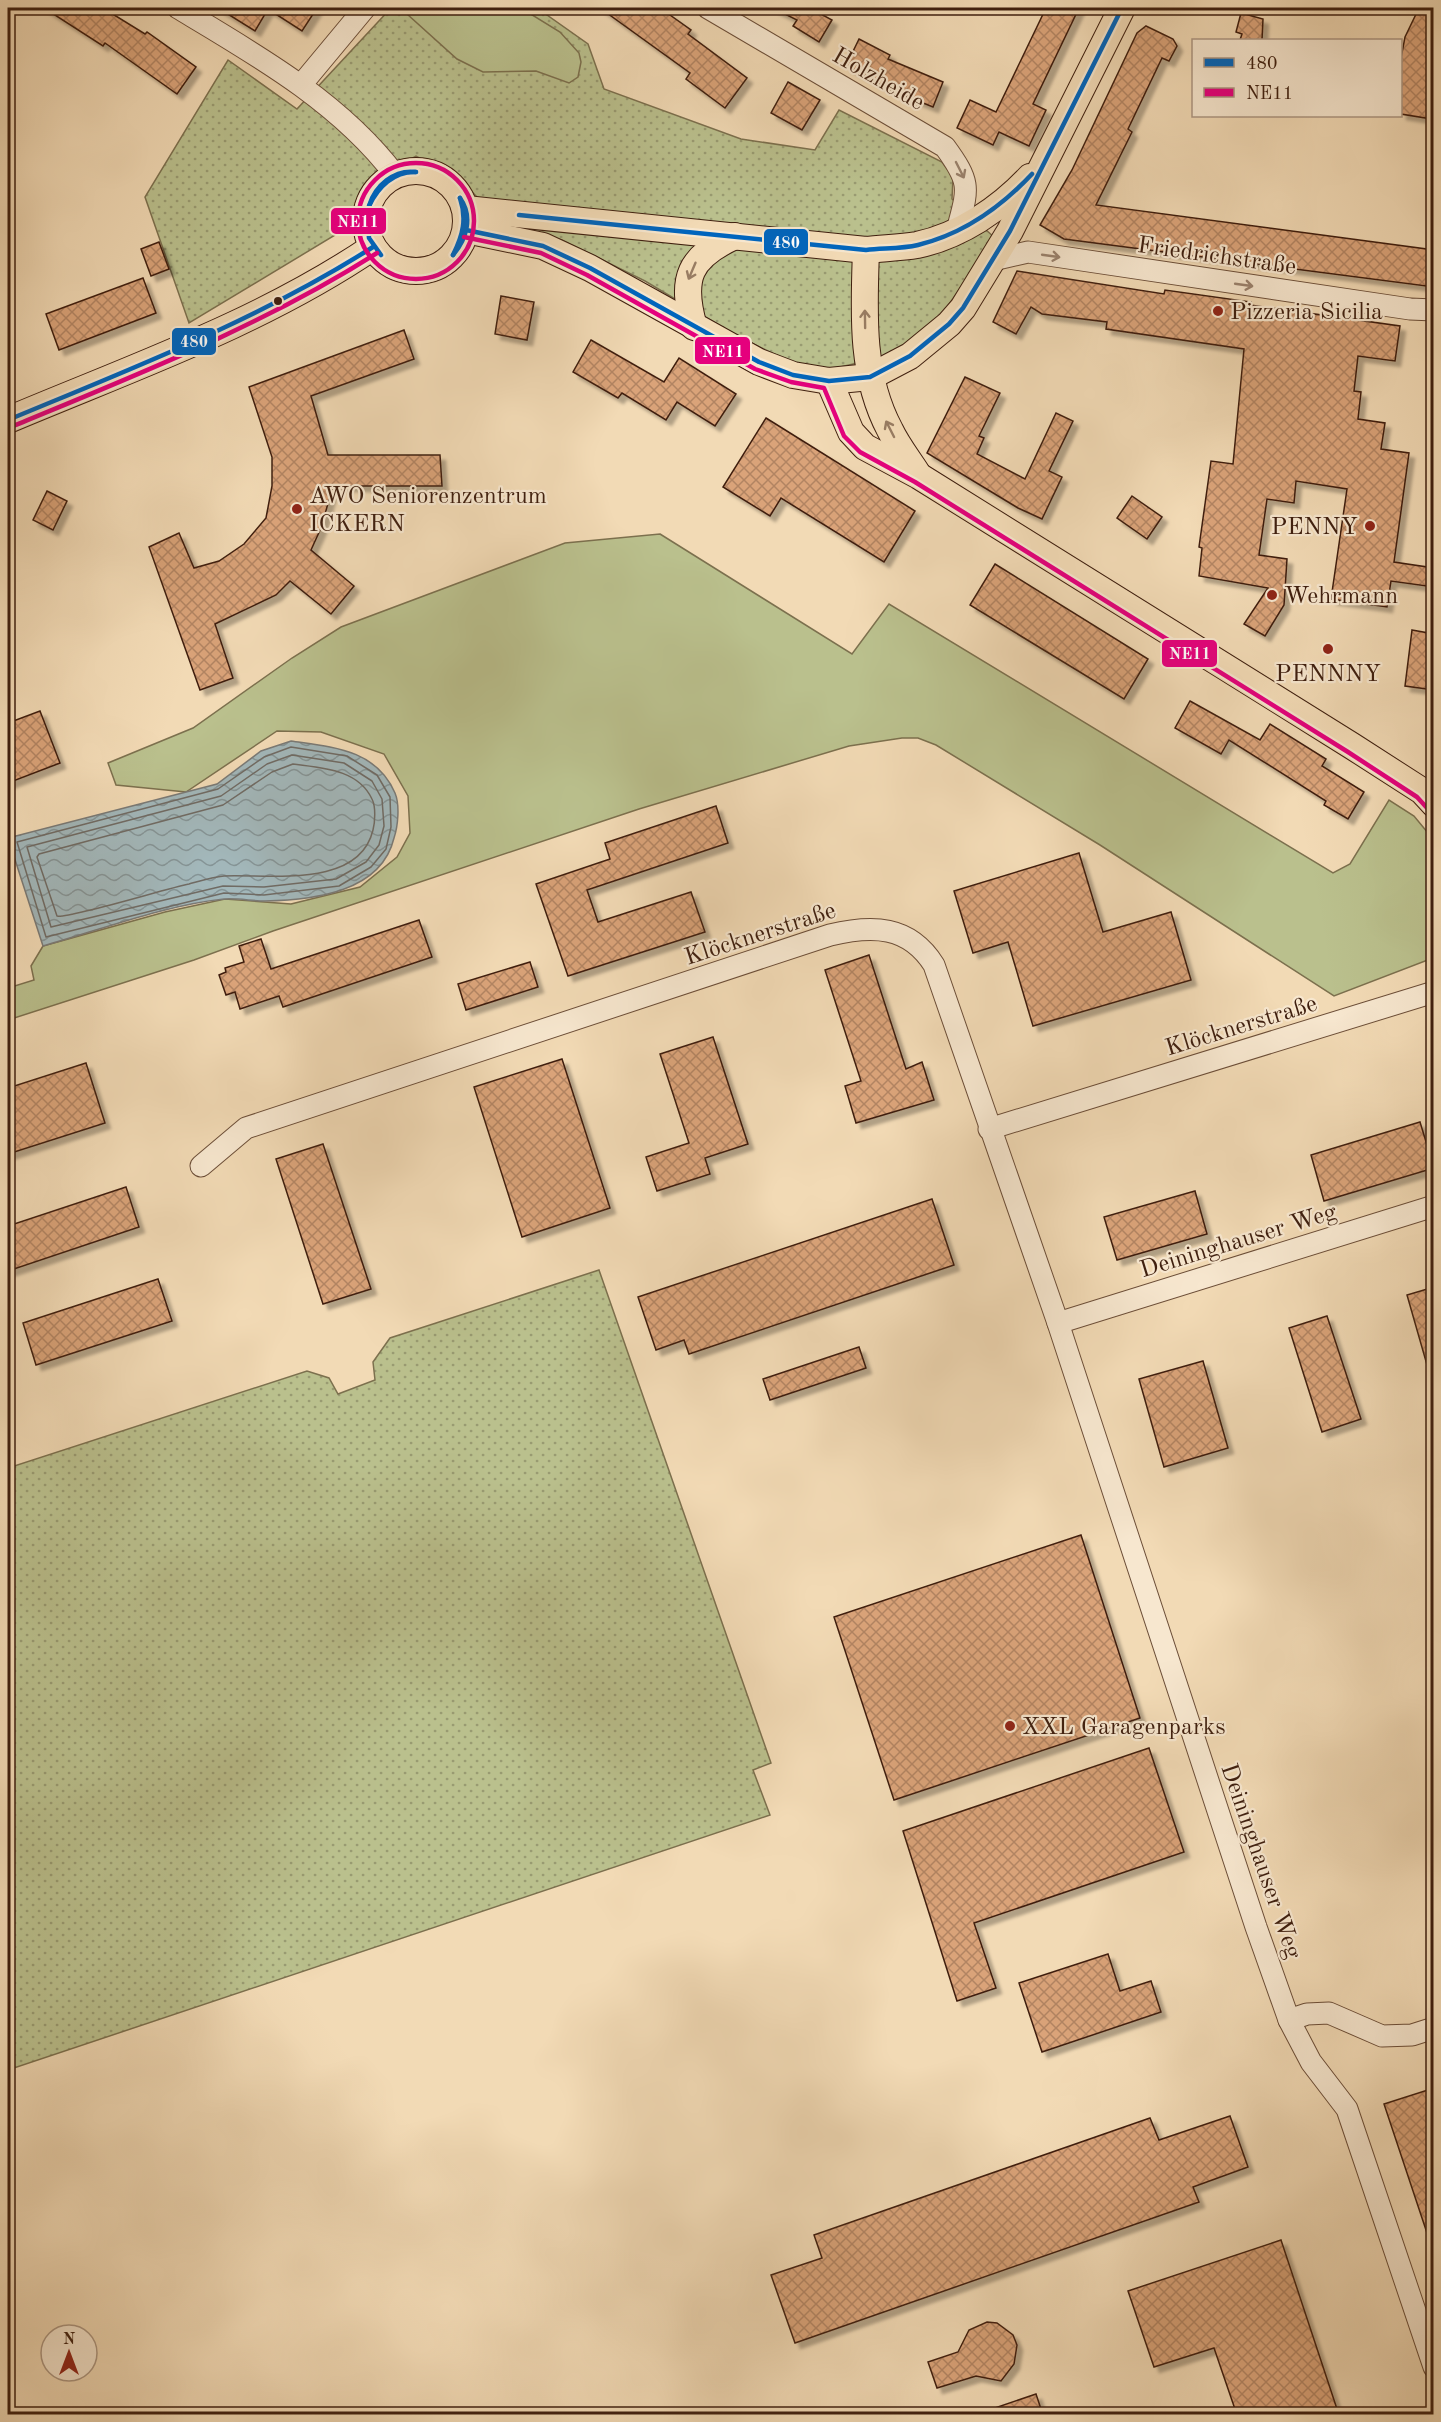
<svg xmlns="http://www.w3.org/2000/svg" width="1441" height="2422" font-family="'Old Standard TT',serif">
	<defs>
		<pattern id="grass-dots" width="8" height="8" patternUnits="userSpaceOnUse" patternTransform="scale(1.5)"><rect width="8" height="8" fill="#bac08d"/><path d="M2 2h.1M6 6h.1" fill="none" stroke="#999b72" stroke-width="1.8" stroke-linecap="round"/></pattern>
		<pattern id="water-waves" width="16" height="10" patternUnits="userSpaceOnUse" patternTransform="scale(1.5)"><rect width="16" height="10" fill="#a2b7ba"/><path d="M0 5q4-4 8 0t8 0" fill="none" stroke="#859496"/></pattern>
		<pattern id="building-cross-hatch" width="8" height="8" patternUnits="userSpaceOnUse" patternTransform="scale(1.5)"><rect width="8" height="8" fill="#daa379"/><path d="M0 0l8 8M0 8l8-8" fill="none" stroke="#b28462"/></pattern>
		<filter id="shadow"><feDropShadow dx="5.5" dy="5.5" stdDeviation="1.5" flood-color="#0004"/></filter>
	</defs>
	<rect width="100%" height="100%" fill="#f2dab5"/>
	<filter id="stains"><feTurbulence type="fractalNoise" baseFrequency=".00333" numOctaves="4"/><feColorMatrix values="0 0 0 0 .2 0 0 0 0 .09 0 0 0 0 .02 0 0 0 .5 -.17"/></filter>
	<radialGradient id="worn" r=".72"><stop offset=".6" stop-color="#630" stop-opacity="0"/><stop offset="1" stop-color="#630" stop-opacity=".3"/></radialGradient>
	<g fill="url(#grass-dots)" stroke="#7c704e" stroke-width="1.5">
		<polygon points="391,8 537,8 588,44 604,89 741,139 815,150 839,110 942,162 953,177 952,199 995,238 936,323 892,355 836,368 801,367 737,336 645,281 562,240 480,221 477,197 462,181 416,156 364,185 355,223 189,323 145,197 228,60 297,109"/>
		<polygon points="599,1270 771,1763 753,1770 770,1815 8,2070 8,1468 307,1371 329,1378 338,1394 375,1380 373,1362 390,1338"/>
	</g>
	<g fill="#bac08d" stroke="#7c704e" stroke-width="1.5">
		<polygon points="413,8 521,8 560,32 579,53 581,62 578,77 569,83 536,71 483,72 457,59 407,14"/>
		<polygon points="660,534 852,654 889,604 1333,873 1350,864 1389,800 1414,816 1433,839 1433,958 1334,996 1100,845 936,745 918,738 902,738 849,746 639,809 273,931 194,960 8,1020 8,988 34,980 31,966 43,946 165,912 225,899 291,904 360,887 397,857 410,833 408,796 384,754 321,732 277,731 186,792 116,785 108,763 193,728 292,658 341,627 565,543"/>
	</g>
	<path fill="url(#water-waves)" stroke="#7a7a76" stroke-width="1.5" d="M291,741C332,747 376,749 395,793C400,805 398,826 394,838C381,893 312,900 265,901C252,901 238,898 224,899C165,905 100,930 43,946L8,838L217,784L261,751Z"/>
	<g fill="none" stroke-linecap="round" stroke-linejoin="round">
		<g stroke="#706b64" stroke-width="1.5">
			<polygon points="291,747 347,756 377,775 390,797 391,827 386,849 371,867 339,886 264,895 224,893 46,937 17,842 218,789 264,757"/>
			<polygon points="292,755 344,763 372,781 382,799 384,826 379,845 366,862 336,879 264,887 223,886 51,927 27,847 221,796 267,764"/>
			<path d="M293,764C322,768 358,769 372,799C376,807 375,822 373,830C359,889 269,874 224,876C213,877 200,881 189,884C168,888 68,919 57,916L37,857L39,854L223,805L272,772Z"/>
		</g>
	</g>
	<g fill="url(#building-cross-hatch)" stroke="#3f1f0f" stroke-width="1.5" filter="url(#shadow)">
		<polygon points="44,8 103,8 145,34 147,32 196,67 177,94 105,43 103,46"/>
		<polygon points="218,8 317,8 302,31 268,9 255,31"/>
		<polygon points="600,8 660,8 691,30 688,34 747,78 725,108 686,79 690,73"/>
		<polygon points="773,8 810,8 832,20 819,42 793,26 797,20"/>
		<polygon points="1046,8 1079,8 1033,104 1046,110 1029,146 999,132 993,145 957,128 970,100 996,112"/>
		<polygon points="1419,8 1434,8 1432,119 1401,114 1401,58 1405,37"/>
		<polygon points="1241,13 1263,19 1262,40 1240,40 1242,34 1236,32"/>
		<polygon points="1146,26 1173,39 1177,46 1169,61 1162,58 1128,129 1132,132 1096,205 1434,250 1434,287 1064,239 1040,225 1072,170 1137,33"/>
		<polygon points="859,39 890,55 888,59 943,82 933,107 896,92 846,66"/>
		<polygon points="788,82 820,100 802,130 771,113"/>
		<polygon points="159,242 169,269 151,276 141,249"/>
		<polygon points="1017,271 1164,294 1165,290 1251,302 1250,305 1400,326 1395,361 1358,356 1354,391 1361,392 1358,419 1385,423 1381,449 1409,453 1394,562 1434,568 1434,587 1391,581 1387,607 1331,599 1347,489 1296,481 1294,503 1267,499 1259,555 1287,559 1284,605 1265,636 1244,624 1268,588 1199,576 1202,548 1199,547 1211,461 1233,464 1244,349 1106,329 1107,322 1042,314 1031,307 1016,334 993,322"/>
		<polygon points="143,278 156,313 59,350 46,314"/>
		<polygon points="501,296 534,302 527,340 495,334"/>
		<polygon points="404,330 414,359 311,396 328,455 440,455 442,486 333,486 321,528 311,550 354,586 331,614 290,581 276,595 215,624 233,678 200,690 149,547 179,533 194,568 219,561 244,544 266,518 272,486 272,457 249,387"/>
		<polygon points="591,340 664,382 679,358 736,394 715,426 677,402 666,420 622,393 618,398 573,372"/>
		<polygon points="965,377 1000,393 979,436 984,438 977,454 1025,479 1056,413 1073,421 1049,471 1062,477 1042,519 1018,508 927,453"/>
		<polygon points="766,418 915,511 884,562 781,498 770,516 723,487"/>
		<polygon points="47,491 67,501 53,530 33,520"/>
		<polygon points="1132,496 1162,517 1147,539 1117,518"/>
		<polygon points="995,564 1148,659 1124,699 970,605"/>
		<polygon points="1412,630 1434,634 1434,690 1405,686"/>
		<polygon points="1190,701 1260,740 1270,724 1326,759 1322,766 1364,792 1348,819 1324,805 1326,801 1229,740 1221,754 1175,728"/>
		<polygon points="40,711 60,763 8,783 8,723"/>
		<polygon points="716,806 728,843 587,890 598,922 691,892 705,932 568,976 536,884 610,859 605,843"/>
		<polygon points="1079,853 1103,932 1171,912 1191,980 1033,1026 1008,942 973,953 954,891"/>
		<polygon points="419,920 432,957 283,1007 279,996 240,1009 235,992 226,995 219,975 226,972 225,968 244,962 239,946 261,939 271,969"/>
		<polygon points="869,955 906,1069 922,1062 934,1100 856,1123 845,1086 861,1081 825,970"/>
		<polygon points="530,962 538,987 466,1010 458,984"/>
		<polygon points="713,1037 748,1144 705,1158 710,1174 657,1191 646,1157 689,1143 660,1054"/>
		<polygon points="562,1059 610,1208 522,1237 474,1087"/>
		<polygon points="86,1063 105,1123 8,1154 8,1088"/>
		<polygon points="1420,1122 1434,1168 1324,1201 1311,1155"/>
		<polygon points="323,1144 371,1289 323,1304 276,1159"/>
		<polygon points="126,1187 139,1227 8,1271 8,1226"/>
		<polygon points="1195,1191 1207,1234 1117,1260 1104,1217"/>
		<polygon points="932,1199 954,1265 689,1354 684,1340 656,1350 638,1297"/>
		<polygon points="158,1279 172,1321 36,1365 23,1323"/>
		<polygon points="1434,1287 1434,1371 1429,1372 1407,1295"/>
		<polygon points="1327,1316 1361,1419 1322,1432 1289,1328"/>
		<polygon points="859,1347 866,1368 770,1400 763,1379"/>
		<polygon points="1203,1361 1228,1448 1164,1467 1139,1379"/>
		<polygon points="1081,1535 1140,1718 894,1800 834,1617"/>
		<polygon points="1149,1748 1184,1852 974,1923 996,1988 957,2001 903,1831"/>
		<polygon points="1108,1954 1120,1991 1151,1981 1161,2012 1042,2052 1019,1983"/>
		<polygon points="1434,2088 1434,2242 1430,2242 1384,2104"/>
		<polygon points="1230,2116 1248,2167 1193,2187 1199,2202 795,2343 771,2275 822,2258 814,2235 1150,2118 1159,2140"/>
		<polygon points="1281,2240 1339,2415 1237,2415 1214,2348 1154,2367 1128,2291"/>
		<polygon points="987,2322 997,2323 1013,2335 1017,2345 1014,2364 1001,2381 976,2376 937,2388 928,2362 958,2352 969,2330"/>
		<polygon points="1036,2394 1043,2415 986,2415 986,2411"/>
	</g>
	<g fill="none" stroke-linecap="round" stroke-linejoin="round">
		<g stroke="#6c4e38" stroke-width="23">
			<g id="minor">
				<path d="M178,8C255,54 340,102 395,175"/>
				<path d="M708,8L945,147C972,184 968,188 957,231"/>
				<polyline points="301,85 365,8"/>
				<polyline points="993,260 1028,252 1410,309 1434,310"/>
				<polyline points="989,1129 1434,992"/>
				<path d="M201,1166L246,1128L830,935C872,925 909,925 934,965L1058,1323L1256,1927L1289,2020L1311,2062L1347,2109L1434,2367"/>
				<polyline points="1058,1323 1434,1206"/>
				<polyline points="1289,2020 1307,2014 1329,2013 1382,2036 1412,2035 1434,2028"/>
			</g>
		</g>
		<g stroke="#3f1f0f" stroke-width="28">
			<g id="major">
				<circle cx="416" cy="221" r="50"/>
				<path d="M466,209L866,250C882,248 900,248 917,245C960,236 1000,209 1030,177"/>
				<polyline points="466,230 543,246 590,268 759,362 793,375 829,381 870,377 910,356 949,324 963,308 1010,231 1122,8"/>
				<path d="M866,250C864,311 860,374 890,430C897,445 908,459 917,473"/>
				<path d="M694,327C680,278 689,257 735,236"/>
				<polyline points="829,381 851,432 865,447 919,476 1352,746 1422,791 1434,804"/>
				<path d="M8,420C131,368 261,323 373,247"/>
			</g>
		</g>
		<use href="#minor" stroke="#f7e7cf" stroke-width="21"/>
		<use href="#major" stroke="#f2dab5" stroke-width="26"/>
		<g stroke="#f7e7cf" stroke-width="9">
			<g id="bus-1">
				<path d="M369,206C375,186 394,169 416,172"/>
				<path d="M369,206C378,187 394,171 416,172"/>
				<polyline points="367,214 369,238 381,255"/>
				<path d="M519,215L866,250C883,248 901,249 918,245C963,234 1001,207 1032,174"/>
				<polyline points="466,230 543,246 590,268 759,362 793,375 829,381 870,377 910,356 949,324 963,308 1010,231 1122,8"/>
				<path d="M453,255C463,235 467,219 460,198"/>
				<path d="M453,255C467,239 473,216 460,198"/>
				<path d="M8,420C133,368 258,320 373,247"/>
			</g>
		</g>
		<g stroke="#f7e7cf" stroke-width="9">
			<g id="bus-2">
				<circle cx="416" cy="221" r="58"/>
				<polyline points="464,237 541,253 587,275 755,369 791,382 824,388 844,436 860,452 915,482 1348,752 1417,797 1428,809"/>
				<path d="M11,427C136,375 262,326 377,253"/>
			</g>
		</g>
		<use href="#bus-1" stroke="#0065bd" stroke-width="4.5"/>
		<use href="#bus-2" stroke="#e5007d" stroke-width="4.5"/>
	</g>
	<defs><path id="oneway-shaft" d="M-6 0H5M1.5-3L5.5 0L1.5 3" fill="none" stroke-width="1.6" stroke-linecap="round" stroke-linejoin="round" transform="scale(1.5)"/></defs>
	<g stroke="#9b836f">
		<use href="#oneway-shaft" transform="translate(960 170) rotate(63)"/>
		<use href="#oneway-shaft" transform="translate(1051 256) rotate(8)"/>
		<use href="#oneway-shaft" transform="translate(1244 285) rotate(8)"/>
	</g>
	<g stroke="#987c62">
		<use href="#oneway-shaft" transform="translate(692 271) rotate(113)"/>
		<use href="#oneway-shaft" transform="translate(865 319) rotate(-91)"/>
		<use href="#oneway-shaft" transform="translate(890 429) rotate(-117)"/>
	</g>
	<circle fill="#3f1f0f" stroke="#f7e7cf" stroke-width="2" cx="278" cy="301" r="5"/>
	<g fill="#8f2418" stroke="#f7e7cf" stroke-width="2">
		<circle cx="1218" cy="311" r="6"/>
		<circle cx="297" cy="509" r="6"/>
		<circle cx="1370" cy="526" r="6"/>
		<circle cx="1272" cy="595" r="6"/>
		<circle cx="1328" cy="649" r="6"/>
		<circle cx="1010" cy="1726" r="6"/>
	</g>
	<g text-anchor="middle" stroke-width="4.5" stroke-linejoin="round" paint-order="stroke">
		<g font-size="24" fill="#3f1f0f" stroke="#f7e7cf">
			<text transform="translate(879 78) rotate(30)" y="8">Holzheide</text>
			<text transform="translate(1217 255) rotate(8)" y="8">Friedrichstraße</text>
			<text transform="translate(760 933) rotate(-18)" y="8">Klöcknerstraße</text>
			<text transform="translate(1241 1025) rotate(-17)" y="8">Klöcknerstraße</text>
			<text transform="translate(1238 1240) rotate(-17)" y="8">Deininghauser Weg</text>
			<text transform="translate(1262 1861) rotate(71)" y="8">Deininghauser Weg</text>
		</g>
		<g font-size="24" fill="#3f1f0f" stroke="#f7e7cf" text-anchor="start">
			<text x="1230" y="319">Pizzeria Sicilia</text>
			<text x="309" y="503">AWO Seniorenzentrum<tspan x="309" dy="28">ICKERN</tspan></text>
			<text x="1358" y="534" text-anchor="end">PENNY</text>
			<text x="1284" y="603">Wehrmann</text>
			<text x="1328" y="681" text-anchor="middle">PENNNY</text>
			<text x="1022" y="1734">XXL Garagenparks</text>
		</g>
	</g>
	<g stroke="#f7e7cf" stroke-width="2">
		<rect x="330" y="207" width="57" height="28" rx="6" fill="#e5007d"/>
		<rect x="763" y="228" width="46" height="28" rx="6" fill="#0065bd"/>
		<rect x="171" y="327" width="46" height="29" rx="6" fill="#0065bd"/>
		<rect x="694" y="336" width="57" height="29" rx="6" fill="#e5007d"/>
		<rect x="1161" y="639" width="57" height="29" rx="6" fill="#e5007d"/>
	</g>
	<g font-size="16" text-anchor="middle" font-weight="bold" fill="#fff">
		<text x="358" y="227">NE11</text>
		<text x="786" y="248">480</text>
		<text x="194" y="347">480</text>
		<text x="723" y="357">NE11</text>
		<text x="1190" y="659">NE11</text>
	</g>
	<rect width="1441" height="2422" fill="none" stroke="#f2dab5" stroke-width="30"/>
	<rect x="9" y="9" width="1423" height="2404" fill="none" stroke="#3f1f0f" stroke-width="3"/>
	<rect x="15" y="15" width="1411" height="2392" fill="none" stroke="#3f1f0f" stroke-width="1.5"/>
	<rect x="1192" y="39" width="210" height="78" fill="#f7e7cf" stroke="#ad9782" stroke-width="1.5"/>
	<rect x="1204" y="58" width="30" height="9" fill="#0065bd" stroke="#ad9782" stroke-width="1.5"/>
	<text x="1246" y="69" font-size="18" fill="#3f1f0f">480</text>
	<rect x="1204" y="88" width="30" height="9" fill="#e5007d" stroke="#ad9782" stroke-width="1.5"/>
	<text x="1246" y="99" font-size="18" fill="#3f1f0f">NE11</text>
	<g transform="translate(69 2353)"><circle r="28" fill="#f7e7cf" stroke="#ad9782" stroke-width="1.5"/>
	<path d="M0-4.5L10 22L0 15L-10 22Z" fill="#8f2418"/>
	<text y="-9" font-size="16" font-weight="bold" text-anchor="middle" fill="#3f1f0f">N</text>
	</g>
	<rect width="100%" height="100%" filter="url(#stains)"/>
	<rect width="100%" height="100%" fill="url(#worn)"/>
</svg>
